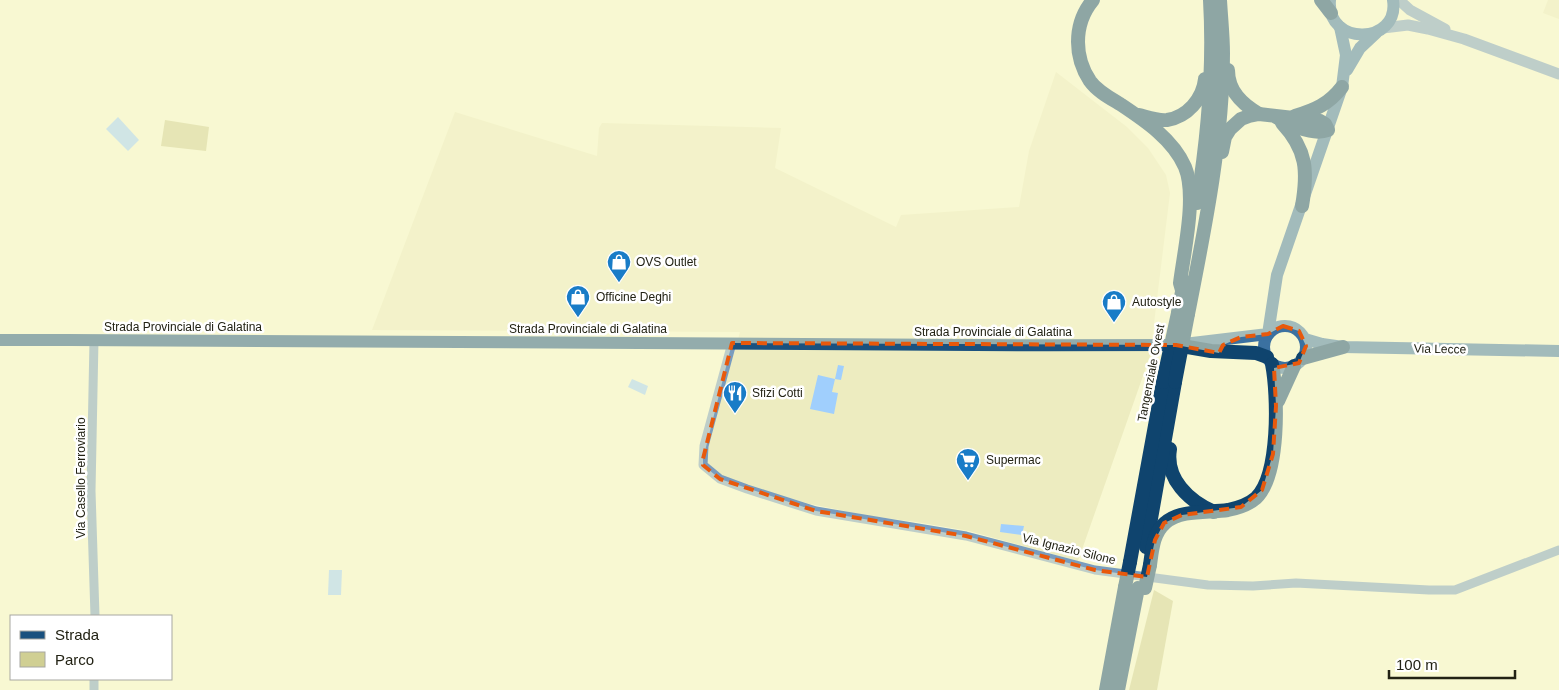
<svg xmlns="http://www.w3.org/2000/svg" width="1559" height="690" font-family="Arial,sans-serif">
	<rect width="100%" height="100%" fill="#f8f8d2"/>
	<g fill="#edecc0">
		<polygon points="1548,0 1559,0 1559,19 1543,13"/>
		<polygon points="1056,72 1127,127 1148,148 1166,175 1170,193 1150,356 1078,561 969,531 916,522 870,516 810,504 755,488 726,478 707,463 706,450 740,332 372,330 455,112 597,156 599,128 602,123 781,128 775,168 896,227 901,215 1019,207 1029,151"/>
	</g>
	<g fill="#d0cf93">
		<polygon points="165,120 209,127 206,151 161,146"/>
		<polygon points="1154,590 1173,601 1157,690 1129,690"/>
	</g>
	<g fill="#a0cffd">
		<polygon points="118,117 139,140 128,151 106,129"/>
		<polygon points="838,365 844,366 841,380 835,379 832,392 838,393 834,414 810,409 818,375 835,379"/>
		<polygon points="632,379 648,386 645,395 628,387"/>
		<polygon points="1001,524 1024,526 1022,535 1000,532"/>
		<polygon points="329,570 342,570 341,595 328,595"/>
	</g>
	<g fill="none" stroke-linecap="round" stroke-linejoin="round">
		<g stroke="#799cbe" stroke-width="9">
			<polyline points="94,340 91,491 95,616"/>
			<polyline points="732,343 704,446 703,465 720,479 747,489 816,511 966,536 1095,570 1208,585 1253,586 1296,583 1429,590 1455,590 1559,550"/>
			<polyline points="94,690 94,679"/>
		</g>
		<g stroke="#799cbe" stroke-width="11">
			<polyline points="1399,0 1410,10 1445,29"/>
			<polyline points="1383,28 1408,25 1428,29 1464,39 1559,74"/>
		</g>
		<g stroke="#3b71a1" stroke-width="12">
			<path d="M1330,0C1326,47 1400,45 1393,0"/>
			<polyline points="1347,70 1360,48 1376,33"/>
			<circle cx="1285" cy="347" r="21"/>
			<polyline points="1305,339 1322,344 1343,347 1559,351"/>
			<polyline points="1184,344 1268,334 1277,275 1342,87 1346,55 1340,27"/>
		</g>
		<path stroke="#1a517f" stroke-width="12" d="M0,340C392,339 784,347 1176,345"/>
		<g stroke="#0f446e" stroke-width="14">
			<path d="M1093,0C1083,12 1078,26 1078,42C1078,56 1082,69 1090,81C1097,91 1110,98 1120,104C1144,120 1173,139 1185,167C1197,196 1184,251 1180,283L1182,290"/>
			<polyline points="1321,0 1331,13"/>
			<path d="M1228,70C1228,91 1242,104 1259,114"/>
			<path d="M1139,115C1147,117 1158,121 1167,120C1187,117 1203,99 1205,79"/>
			<path d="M1295,116C1315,110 1329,104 1342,87"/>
			<path d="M1282,123C1307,150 1308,171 1302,206"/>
			<path d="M1222,152L1225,137L1230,129L1241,119L1249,116L1259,114L1320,121L1325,124L1328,130C1312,136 1290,125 1276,117"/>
			<path d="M1197,203C1208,136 1214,68 1210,0"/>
			<polyline points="1178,313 1184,281"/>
			<path d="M1188,314C1205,228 1223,140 1223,53C1223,36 1221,18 1220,0"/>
			<polyline points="1176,345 1211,351 1256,353 1267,357"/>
			<polyline points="1303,358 1343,347"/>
			<polyline points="1278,401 1294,366"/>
			<path d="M1170,449C1165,479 1189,501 1214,512"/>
			<polyline points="1146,547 1175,382"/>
			<polyline points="1130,562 1163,382"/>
			<path d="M1150,565C1152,551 1153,533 1165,523C1181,509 1209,513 1228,510C1238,508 1248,505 1256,498C1280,475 1278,395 1272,364"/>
			<polyline points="1106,690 1125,587"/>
			<polyline points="1118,690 1138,588"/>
		</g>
		<g stroke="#0f446e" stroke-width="14">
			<polyline points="1163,382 1178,313"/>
			<polyline points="1175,382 1188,314"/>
			<polyline points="1125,587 1130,562"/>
			<polyline points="1145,588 1150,565"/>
		</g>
	</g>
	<path d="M0 0H1559V690H0ZM1283,326L1299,331L1306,346L1299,363L1274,368L1276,406L1273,454L1262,490L1241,507L1182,515L1164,523L1155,540L1147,577L1095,570L966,536L816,511L720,479L703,465V459L732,343L1176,345L1219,353L1223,345L1241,337L1268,334Z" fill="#f8f8d2" fill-opacity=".55" fill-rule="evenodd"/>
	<path fill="none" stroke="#e8590c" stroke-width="4" stroke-dasharray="10 6" stroke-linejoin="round" d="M1283,326L1299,331L1306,346L1299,363L1274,368L1276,406L1273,454L1262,490L1241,507L1182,515L1164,523L1155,540L1147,577L1095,570L966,536L816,511L720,479L703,465V459L732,343L1176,345L1219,353L1223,345L1241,337L1268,334Z"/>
	<defs>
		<g id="shop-pin" transform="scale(1.25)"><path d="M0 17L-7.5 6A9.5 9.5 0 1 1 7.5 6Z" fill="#197cc7" stroke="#fff"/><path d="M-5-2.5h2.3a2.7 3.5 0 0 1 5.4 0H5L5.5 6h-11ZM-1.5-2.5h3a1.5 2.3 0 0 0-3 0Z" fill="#fff"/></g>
		<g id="restaurant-pin" transform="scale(1.25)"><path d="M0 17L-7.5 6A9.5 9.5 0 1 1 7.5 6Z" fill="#197cc7" stroke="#fff"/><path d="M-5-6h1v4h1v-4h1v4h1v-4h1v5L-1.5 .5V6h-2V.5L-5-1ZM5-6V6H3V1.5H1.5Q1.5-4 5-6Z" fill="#fff"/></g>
		<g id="supermarket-pin" transform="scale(1.25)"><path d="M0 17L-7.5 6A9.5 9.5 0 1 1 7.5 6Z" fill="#197cc7" stroke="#fff"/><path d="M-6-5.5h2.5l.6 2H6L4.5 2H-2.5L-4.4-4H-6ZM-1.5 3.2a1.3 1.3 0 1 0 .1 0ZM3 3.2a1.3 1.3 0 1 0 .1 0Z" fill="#fff"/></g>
	</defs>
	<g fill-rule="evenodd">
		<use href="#shop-pin" x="619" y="262"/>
		<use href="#shop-pin" x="578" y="297"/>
		<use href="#shop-pin" x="1114" y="302"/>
		<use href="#restaurant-pin" x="735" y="393"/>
		<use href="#supermarket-pin" x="968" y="460"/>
	</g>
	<g text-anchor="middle" stroke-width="5" stroke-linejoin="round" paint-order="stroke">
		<g font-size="12" fill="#222214" stroke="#fff" text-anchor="start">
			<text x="636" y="266">OVS Outlet</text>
			<text x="596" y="301">Officine Deghi</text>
			<text x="1132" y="306">Autostyle</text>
			<text x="752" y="397">Sfizi Cotti</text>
			<text x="986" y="464">Supermac</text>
		</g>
		<g font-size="12" fill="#222214" stroke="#fff">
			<text x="183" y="331">Strada Provinciale di Galatina</text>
			<text x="588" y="333">Strada Provinciale di Galatina</text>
			<text x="993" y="336">Strada Provinciale di Galatina</text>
			<text transform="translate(1440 349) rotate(1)" y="4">Via Lecce</text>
			<text transform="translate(1151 373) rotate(-79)" y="4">Tangenziale Ovest</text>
			<text transform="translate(81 478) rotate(-90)" y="4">Via Casello Ferroviario</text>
			<text transform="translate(1069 549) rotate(14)" y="4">Via Ignazio Silone</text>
		</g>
	</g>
	<rect x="10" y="615" width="162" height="65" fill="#ffffff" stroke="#a7a7a1"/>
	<rect x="20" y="631" width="25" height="8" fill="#1a517f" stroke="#a7a7a1"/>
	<text x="55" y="640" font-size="15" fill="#222214">Strada</text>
	<rect x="20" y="652" width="25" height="15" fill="#d0cf93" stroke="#a7a7a1"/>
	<text x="55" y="665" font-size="15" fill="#222214">Parco</text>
	<path d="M1389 670v8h126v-8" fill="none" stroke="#222214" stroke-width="2.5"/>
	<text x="1396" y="670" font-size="15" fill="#222214" stroke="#ffffff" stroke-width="4" paint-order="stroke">100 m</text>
</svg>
